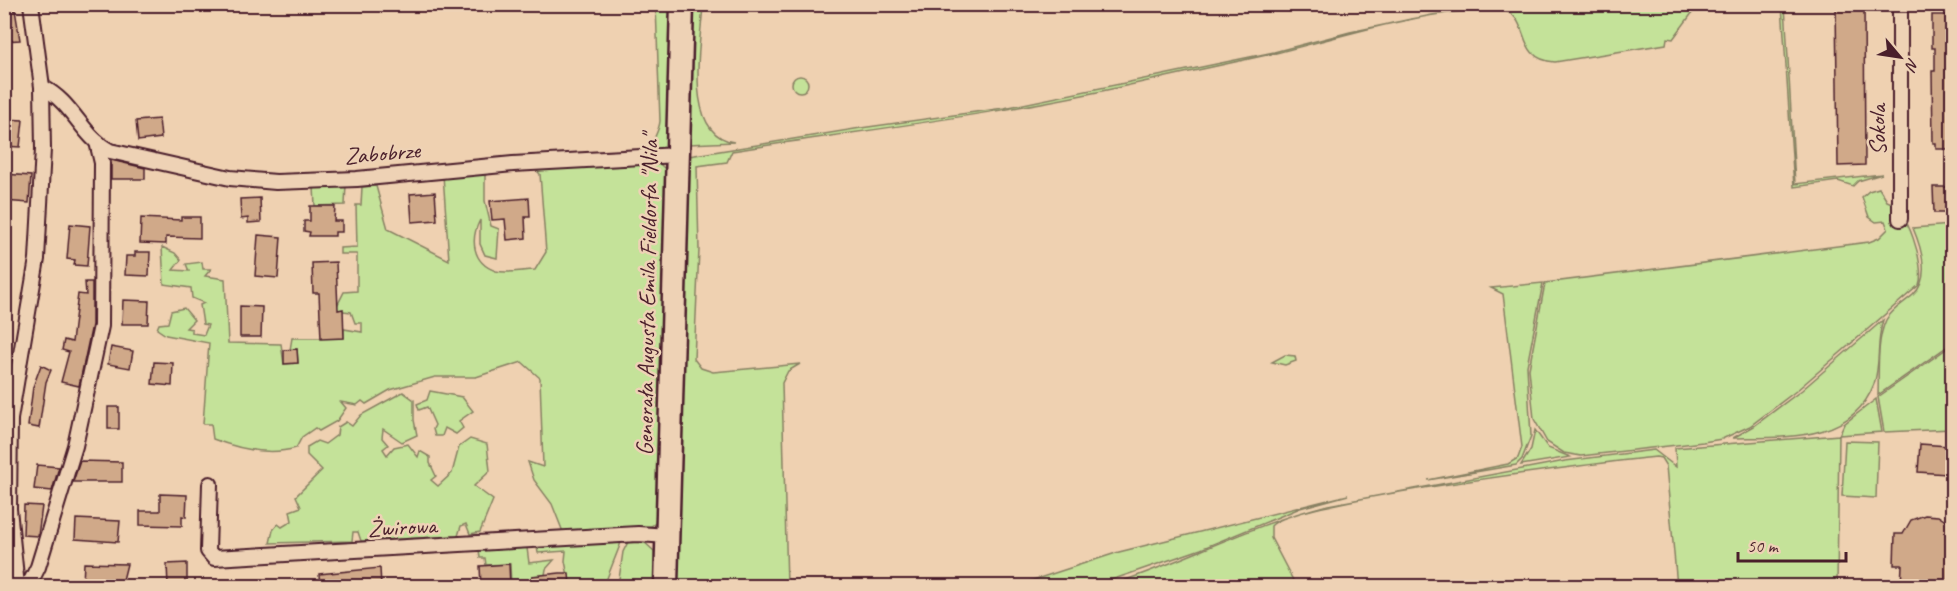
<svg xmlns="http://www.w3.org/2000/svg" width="1957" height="591" font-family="Caveat,sans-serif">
	<rect width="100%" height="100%" fill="#efd1b1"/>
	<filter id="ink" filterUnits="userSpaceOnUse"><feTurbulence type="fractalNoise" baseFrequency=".0167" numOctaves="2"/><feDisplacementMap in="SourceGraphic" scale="12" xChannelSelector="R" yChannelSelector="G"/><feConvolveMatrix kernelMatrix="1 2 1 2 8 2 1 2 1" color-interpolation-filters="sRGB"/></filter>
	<g filter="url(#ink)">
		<g fill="#c4e299" stroke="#878062" stroke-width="1.5">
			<path d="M656,5H674L667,145L659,151L651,152C651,140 659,133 660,121Z"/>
			<path d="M693,5H703C701,42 682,135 734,142L689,144Z"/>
			<path d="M1698,5L1673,39L1667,38L1666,44L1555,62C1512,59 1534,15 1499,9V6Z"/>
			<polygon points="1782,5 1785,5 1795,184 1882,174 1858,181 1853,186 1838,181 1794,187"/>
			<path d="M1497,6L1498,9C1422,10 1348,35 1276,53C1226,64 1175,75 1125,86C996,115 863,130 732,151L727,162L697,166L699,250L694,359L701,368L713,372L800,364L788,371L782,383L787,586H678L689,156L861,128L1004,108L1274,52L1350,32L1432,15Z"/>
			<circle cx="800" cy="84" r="8"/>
			<path d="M658,162L667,171L657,522L651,526L567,534L563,532L552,504L534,480L528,462L543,467L540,378L522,362L476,377H435L390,390L366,404L362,401L357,405L341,402L346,408L337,421L319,431L315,428L302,437L296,448C269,456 239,449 213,439L211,424H203L209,343L166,335L157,329L159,324L168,323L171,311L184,308L194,320L186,328L192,329V333L204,335L208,325L203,324L200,305L204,303L192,298L191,288L164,284L162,247L175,253L181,260L173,270L189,271L186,264L202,262L203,269H211L205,276L225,279L228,343L281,344L284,364L298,363L297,349L290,350L292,338H344V329L362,332V323H355L351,312L335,310L344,292L357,291V254H340V248L357,247L356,205H361L362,187L376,186L388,229L449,260L443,175L485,171V201L491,226L499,229L497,258L485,255L480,244V220C470,239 472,263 496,271C507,274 524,270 535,270L546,252L540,174L534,168Z"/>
			<polygon points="346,184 345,205 315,206 314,187"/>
			<path d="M1879,188L1887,201C1907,206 1926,267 1919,285L1796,391L1750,426L1722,439L1703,442L1581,456L1564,453L1547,442L1534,419L1529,369L1545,283L1869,242L1879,238L1888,229L1885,221L1876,222L1869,217L1862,197L1869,191Z"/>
			<path d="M1952,225V343L1878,395C1879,371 1876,342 1886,320C1892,309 1904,303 1913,295C1931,279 1921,247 1913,228Z"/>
			<polygon points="1543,283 1527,366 1531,436 1522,459 1516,465 1428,480 1508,464 1518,458 1522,447 1503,294 1491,288"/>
			<path d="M1883,320C1876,341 1881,364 1874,384C1852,443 1783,437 1733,438L1754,426L1802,390Z"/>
			<polygon points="1952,345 1952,429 1884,432 1878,397"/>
			<polygon points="1285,355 1295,356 1296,361 1285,365 1272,362"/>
			<polygon points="430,391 462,397 473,411 459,421 463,428 456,434 445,428 442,436 435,436 433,429 435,425 427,407 419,410 417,404 427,400"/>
			<polygon points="403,392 414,400 414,420 417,435 402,442 383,429 382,438 388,445 383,449 387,455 394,447 408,444 418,457 420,451 430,457 430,463 436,476 431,480 438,486 452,473 459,447 470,439 487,444 490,471 474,486 493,500 480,532 470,534 466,524 461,526 458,536 361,541 358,532 353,532 352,541 270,543 273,530 278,524 282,527 292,521 290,511 301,507 296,496 322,470 307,455 307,447 317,441 325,444 337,435 338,427 346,422 352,426 361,415"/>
			<path d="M1876,399L1882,432L1839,435L1837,586H1677L1666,466L1661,458L1656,457C1605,462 1292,500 1271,526V538L1296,586H1108C1183,562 1252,524 1328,505L1565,461L1654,450L1676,467L1675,448L1839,435L1844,424Z"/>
			<polygon points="1535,430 1548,448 1570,457 1521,465 1531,449"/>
			<polygon points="1845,441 1878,442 1876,498 1842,496"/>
			<polygon points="1348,495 1300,508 1201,549 1094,586 1015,586 1119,552"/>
			<polygon points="622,540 604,586 570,586 565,561 566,551 538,553 537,547"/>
			<polygon points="629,540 642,540 654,551 657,586 618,586 623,552"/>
			<polygon points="527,548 529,563 554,560 546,569 545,575 532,576 533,586 511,586 510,564 486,565 485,558 480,558 479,550"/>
		</g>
		<g fill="#d0a989" stroke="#4a1f2b" stroke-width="1.5">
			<polygon points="1836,4 1864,4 1865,165 1838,166"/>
			<polygon points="4,10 15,10 20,40 4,41"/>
			<polygon points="1932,15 1953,15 1953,149 1936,149 1936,143 1933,143 1932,71 1935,71 1935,48 1932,48"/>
			<polygon points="4,119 23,120 20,147 4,146"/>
			<polygon points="159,119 161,138 138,141 136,121"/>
			<polygon points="111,160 145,168 145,179 111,179"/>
			<polygon points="4,174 31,176 29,203 4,201"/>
			<polygon points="1933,187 1953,187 1953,213 1934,213"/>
			<polygon points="435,192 437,220 412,222 410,194"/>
			<polygon points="260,198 261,222 248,223 248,218 241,219 240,199"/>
			<polygon points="529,198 530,217 525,217 526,238 507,240 505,219 492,220 490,201"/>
			<polygon points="310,206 335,206 334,221 342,221 342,232 335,232 335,236 309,236 310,232 304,231 304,221 310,221"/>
			<polygon points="181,217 200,217 200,238 166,237 166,244 140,243 141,218 181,220"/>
			<polygon points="70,224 90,226 87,266 74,265 75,260 67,259"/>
			<polygon points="258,235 281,237 278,278 255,276"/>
			<polygon points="135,252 150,252 149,276 125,275 126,256 135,256"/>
			<polygon points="336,262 338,310 343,309 344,338 321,339 319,293 313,293 312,263"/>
			<polygon points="85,282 92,282 92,325 79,386 61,382 69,352 62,350 64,340 72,342 78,294 86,295"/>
			<polygon points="123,300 149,301 148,324 122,324"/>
			<polygon points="240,306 262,307 261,337 240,337"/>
			<polygon points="111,347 133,351 130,368 108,364"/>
			<polygon points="297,349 298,363 284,364 284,350"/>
			<polygon points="154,362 173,363 172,386 152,384"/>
			<polygon points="41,365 51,370 46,382 39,428 28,426 33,387"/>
			<rect x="108" y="407" width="11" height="22"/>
			<polygon points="1920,444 1948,446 1947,474 1918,472"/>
			<polygon points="80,461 122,462 122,482 73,482"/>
			<polygon points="37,465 59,467 52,491 34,489"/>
			<polygon points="160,494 187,495 186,517 182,516 182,526 140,525 140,511 160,511"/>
			<polygon points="24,505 42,506 38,536 23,535"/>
			<polygon points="1925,515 1938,516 1950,524 1953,531 1952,586 1901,586 1902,565 1894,565 1895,534 1903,534 1911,520"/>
			<polygon points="76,519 120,521 118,542 75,539"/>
			<polygon points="84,563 127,564 122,584 83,583"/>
			<polygon points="187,563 187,586 168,586 167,564"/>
			<polygon points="509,564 510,586 481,586 480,566"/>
			<polygon points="380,568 381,586 320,586 319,574"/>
			<polygon points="560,573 569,573 570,586 533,586 532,576"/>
		</g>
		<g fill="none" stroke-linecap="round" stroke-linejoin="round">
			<g stroke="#4a1f2b" stroke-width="18">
				<g id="street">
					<path d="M42,87C73,102 82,137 110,151L230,178L276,182L357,179L513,164L678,155"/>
					<polyline points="1900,219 1900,4"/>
					<polyline points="210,484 208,551 214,558 638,534 668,536"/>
					<polyline points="17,586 9,509 10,419 37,259 43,149 42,87 31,4"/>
					<polyline points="24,586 31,581 38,567 75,446 101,326 102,163 97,142"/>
				</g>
			</g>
			<g stroke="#4a1f2b" stroke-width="27">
				<polyline id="primary" points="666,586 682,4"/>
			</g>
			<use href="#street" stroke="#eed2b5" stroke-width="14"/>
			<use href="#primary" stroke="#eed2b5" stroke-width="22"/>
		</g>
	</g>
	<g text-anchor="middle" stroke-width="5" stroke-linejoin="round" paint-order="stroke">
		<g font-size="24" fill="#4a1f2b" stroke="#eed2b5">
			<text transform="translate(1877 130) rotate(-90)" y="8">Sokola</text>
			<text transform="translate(382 153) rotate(-5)" y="8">Zabobrze</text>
			<text transform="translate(647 295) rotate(-89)" y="8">Generała Augusta Emila Fieldorfa "Nila"</text>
			<text transform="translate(402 527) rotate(-3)" y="8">Żwirowa</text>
		</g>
	</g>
	<rect width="1957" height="591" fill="none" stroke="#eed2b5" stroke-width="24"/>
	<rect x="12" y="12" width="1933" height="567" fill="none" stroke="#4a1f2b" stroke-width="2" filter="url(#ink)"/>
	<g transform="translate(1900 57) rotate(119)" stroke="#eed2b5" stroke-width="4.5" paint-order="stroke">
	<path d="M0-4.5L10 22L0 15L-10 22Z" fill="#4a1f2b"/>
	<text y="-9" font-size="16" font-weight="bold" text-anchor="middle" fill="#4a1f2b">N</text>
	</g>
	<path d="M1738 552v9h108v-9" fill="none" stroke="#4a1f2b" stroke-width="3"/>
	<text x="1747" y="552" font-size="18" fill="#4a1f2b" stroke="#eed2b5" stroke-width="4.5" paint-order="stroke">50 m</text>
</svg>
